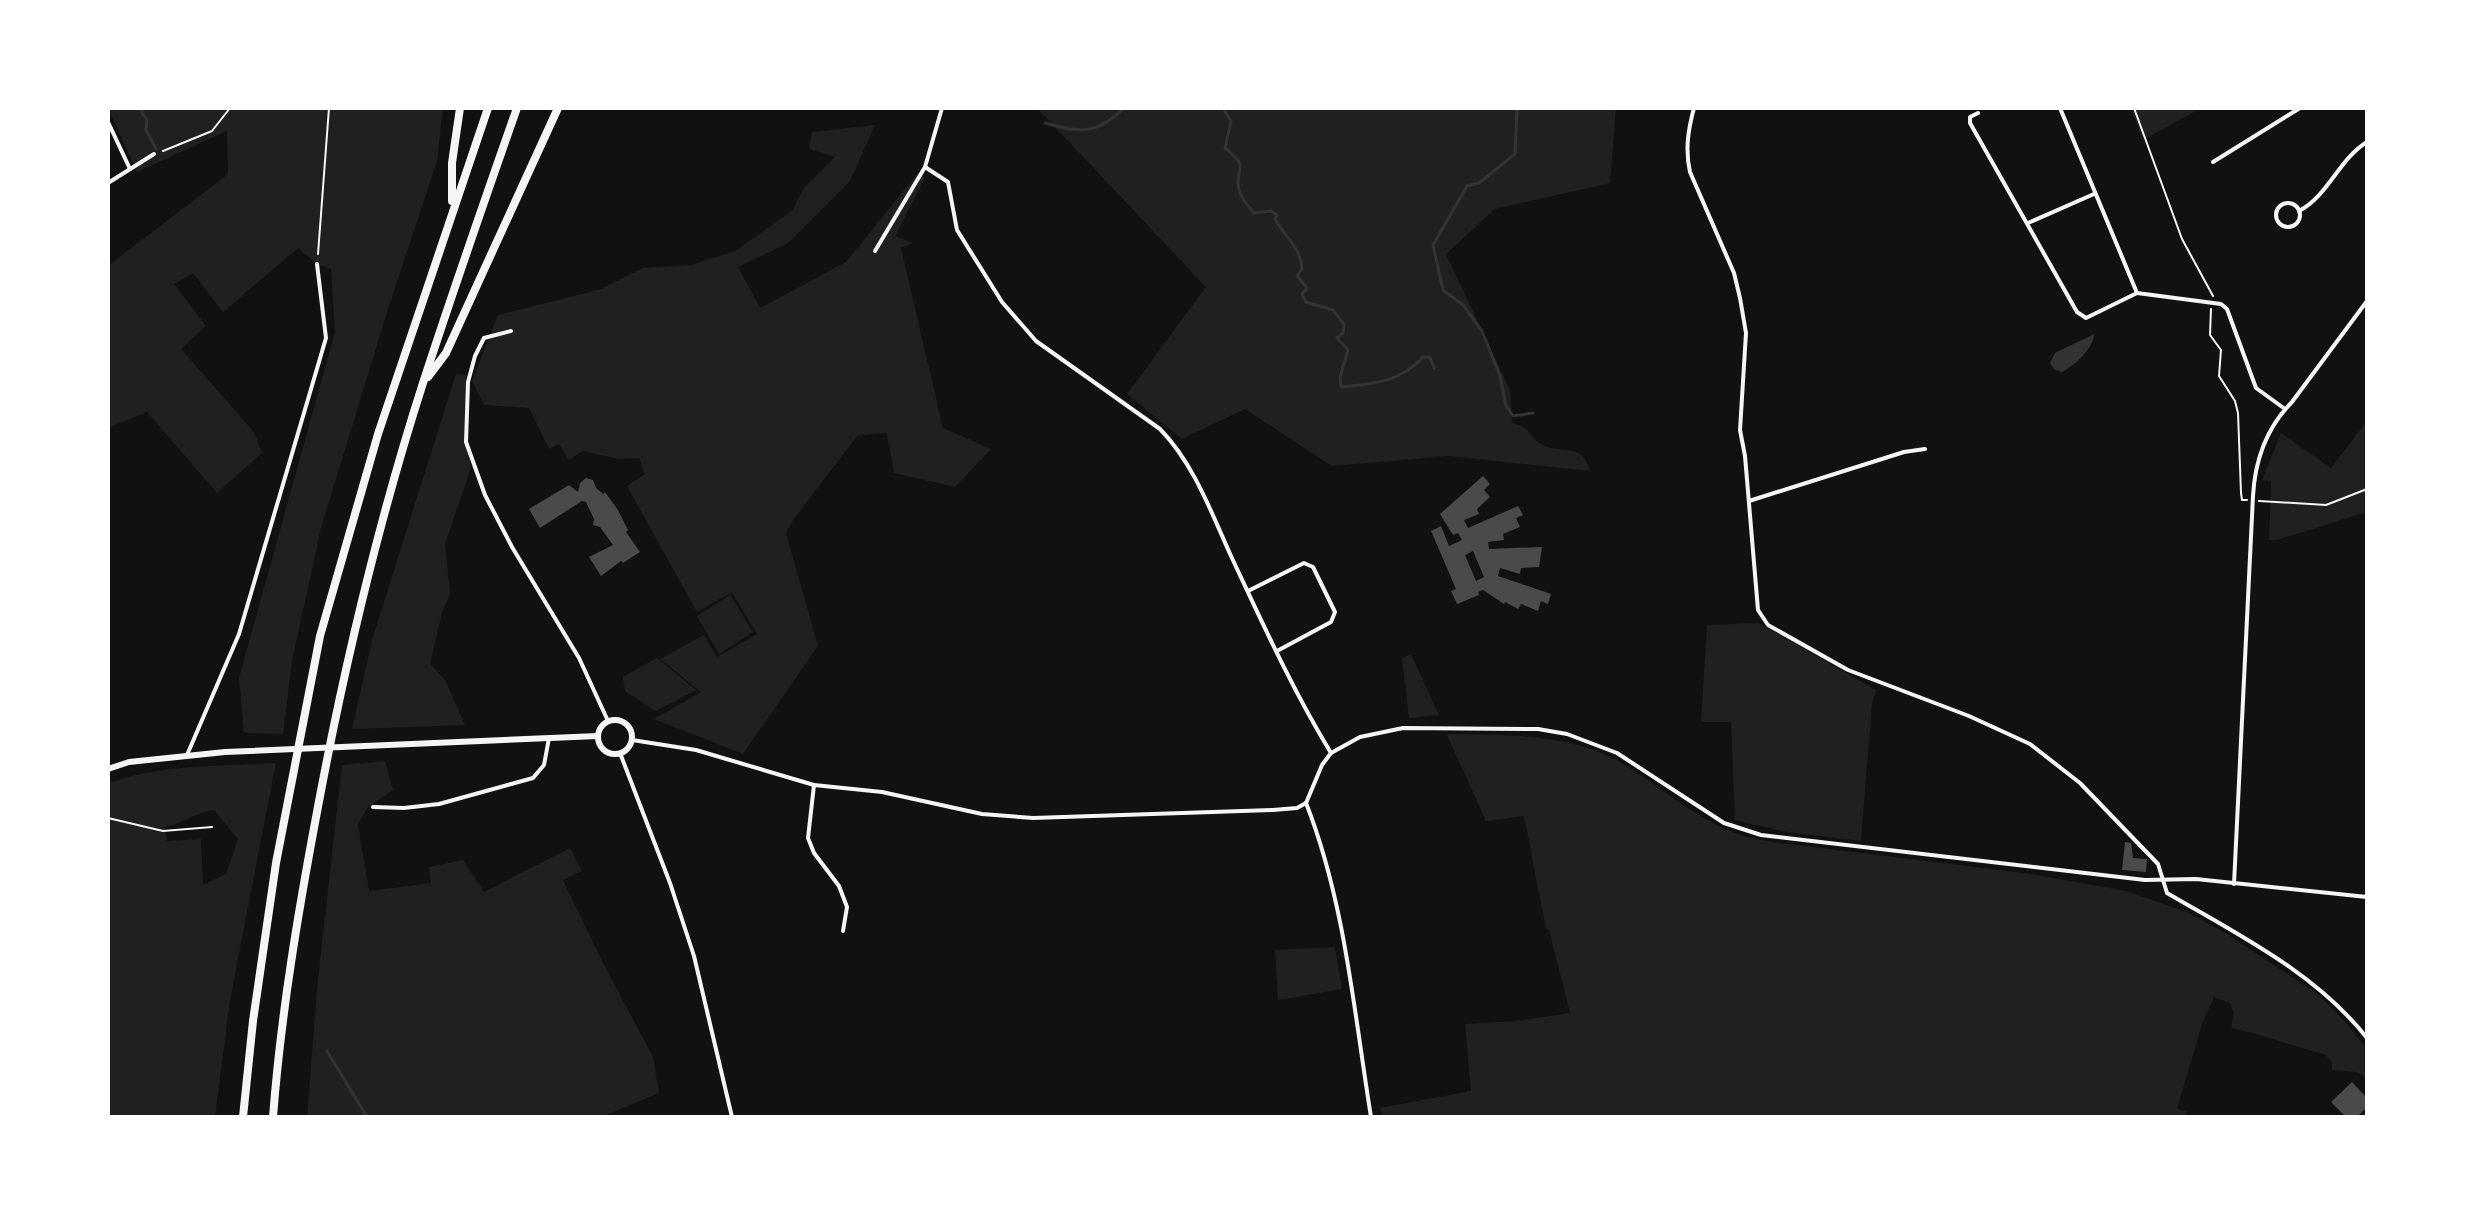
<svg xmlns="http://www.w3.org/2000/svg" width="2475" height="1225" font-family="Figtree,sans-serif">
	<rect width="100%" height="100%" fill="#111"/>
	<g fill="#202020" fill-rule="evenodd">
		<polygon points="108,108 443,108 437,161 388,309 321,528 292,661 283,734 244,733 239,678 335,332 331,269 317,264 298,248 223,312 193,273 174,284 206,326 181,349 254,432 262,453 217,493 147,412 108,428 108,266 228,174 227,131 137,172"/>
		<path d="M1037,108H1616L1610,183L1495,209L1446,254L1510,390L1512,423C1531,426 1529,439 1543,445C1563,455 1582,441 1590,471L1449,456L1332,466L1245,409L1182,439L1127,394L1206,287Z"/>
		<polygon points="2131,108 2201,108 2143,140"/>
		<polygon points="875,125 850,181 788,243 738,267 760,308 846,262 918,173 925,178 895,236 913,243 901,248 943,428 991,449 955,487 894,473 887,433 858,435 793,520 786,533 818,646 743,754 654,719 701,692 660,659 704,635 717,657 757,634 732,592 697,612 627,486 645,474 639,458 619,459 583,451 569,460 559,444 549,449 529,408 484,405 472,381 498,315 601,289 643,268 692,265 735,251 792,211 803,189 835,157 809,149 812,132"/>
		<polygon points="456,374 466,375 464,429 471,468 445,544 450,594 442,612 430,664 445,680 465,725 352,729 372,640"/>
		<polygon points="2367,421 2367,512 2277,540 2269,540 2271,482 2262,480 2281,433 2331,468"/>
		<polygon points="730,595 753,632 719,654 697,616"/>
		<polygon points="1759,623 1876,690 1872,704 1861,841 1787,832 1735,820 1731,722 1701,722 1707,625"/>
		<polygon points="1411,654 1439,715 1409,718 1402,658"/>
		<polygon points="657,658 696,690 656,711 625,691 623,677"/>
		<path d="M1449,734C1506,736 1564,732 1616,760C1655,781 1688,814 1730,831C1743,837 1757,839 1771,842L2031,874L2126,891L2187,912L2227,934L2319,995L2348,1025L2367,1050V1078L2356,1072L2332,1070V1063L2326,1055L2231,1027L2234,1014L2230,1003L2214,997L2203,1021L2177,1109L2187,1112L2186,1117H1382L1380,1108L1471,1091L1465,1024L1517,1021L1570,1013L1549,930L1546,929L1524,816L1486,821L1447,735Z"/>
		<polygon points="385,761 393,790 367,808 358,825 369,891 431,883 429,867 463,860 484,892 570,848 582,871 563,880 602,961 653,1057 659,1093 602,1117 307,1117 318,979 342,765"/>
		<path d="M276,763L230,1000L215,1117H108V783C163,764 219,766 276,763ZM214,810L238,839L226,874L203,885L201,839L167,841L165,827C183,823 196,812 214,810Z"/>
		<polygon points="1335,947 1342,989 1278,1000 1275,950"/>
	</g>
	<path fill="#333" d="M2094,334C2093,349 2076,364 2062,372L2054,369L2050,363L2055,353Z"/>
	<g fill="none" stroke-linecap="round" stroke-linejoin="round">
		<g stroke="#333" stroke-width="3">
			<polyline points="142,108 142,113 147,120 146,130 156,149"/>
			<path d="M1223,108L1231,121L1225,148C1252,169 1234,167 1239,190C1241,199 1249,207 1254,213L1271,211L1277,215L1275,219C1285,237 1301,248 1302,269L1297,276L1307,288L1302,294L1306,302L1333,310L1344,324L1343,333L1337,338L1348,350L1340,377L1341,387C1372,384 1401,382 1423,357H1430L1434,368"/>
			<polyline points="1517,108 1515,154 1479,183 1467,186 1433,245 1443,290 1463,305 1482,331 1500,376 1506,406 1513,416 1533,413"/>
			<path d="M1045,123C1081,134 1097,134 1124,108"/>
			<polyline points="327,1051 367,1117"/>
		</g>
	</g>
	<g fill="#4a4a4a" fill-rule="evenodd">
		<path d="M1483,476L1490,484L1484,490L1490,497L1477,509L1479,514L1464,520L1468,528L1518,506L1523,515L1516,518L1520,527L1503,534L1504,540L1488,542L1489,549L1542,547L1539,567L1521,568L1520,574L1500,568L1498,576L1551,594L1548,604L1541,601L1538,611L1521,604L1518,609L1505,602L1504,604L1483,590L1478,592L1479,595L1457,604L1451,591L1456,589L1431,531L1441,526L1449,546L1462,540L1458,533L1453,535L1440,514ZM1473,551L1484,577L1476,581L1465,555Z"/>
		<polygon points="586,478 593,480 596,488 603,494 605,492 618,510 628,530 626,532 640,552 623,563 621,561 601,576 589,557 613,545 600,527 593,525 594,519 586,502 582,501 540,528 529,509 569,485 578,492 580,483"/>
		<polygon points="2125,842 2131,843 2133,858 2147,859 2146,872 2122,870"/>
		<polygon points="2352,1082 2367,1098 2367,1107 2357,1117 2346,1117 2331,1102"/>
	</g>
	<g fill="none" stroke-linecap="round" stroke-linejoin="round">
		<g stroke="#f5f5f5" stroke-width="2">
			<polyline points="2134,108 2182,239 2213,296"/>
			<polyline points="163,151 212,131 230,108"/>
			<polyline points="318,254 329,108"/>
			<polyline points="2211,309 2210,335 2221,350 2219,376 2235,401 2238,413 2241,493 2242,500 2247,500"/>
			<polyline points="2259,501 2326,505 2367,489"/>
		</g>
		<polyline stroke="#f5f5f5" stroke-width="2" points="108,818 163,831 212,827"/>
		<g stroke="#f5f5f5" stroke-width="4">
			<path d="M1694,108C1688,130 1685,150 1690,172L1734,273L1740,298L1746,333L1740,430L1745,456L1758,610L1768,625L1848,670L1969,716L2030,744L2080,783L2158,864L2167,893C2237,934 2316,973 2367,1038"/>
			<polyline points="2060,108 2137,293 2221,304 2227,309 2256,388 2285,409"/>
			<polyline points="1978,113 1970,117 1970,123 2077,312 2086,318 2137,293"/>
			<polyline points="108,122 130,169"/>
			<polyline points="2213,162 2300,108"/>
			<path d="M925,167L948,182L957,230L1002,302L1036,341L1160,429C1194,464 1211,512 1231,556C1262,622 1293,691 1331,753"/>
			<polyline points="108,183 154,154"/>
			<circle cx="2288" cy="215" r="12"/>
			<path d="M2299,211C2328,196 2339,159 2367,142"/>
			<polyline points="2028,223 2094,194"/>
			<polyline points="875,251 925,167 942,108"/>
			<polyline points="511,331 484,338 475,356 468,382 466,442 485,495 512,547 579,658 608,721"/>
			<polyline points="1749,501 1904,452 1925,449"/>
			<polyline points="1248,591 1304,563 1313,567 1335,612 1331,622 1277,651"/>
			<polyline points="632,740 696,750 814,785 882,792 982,814 1033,818 1273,810 1297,808 1306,803"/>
			<polyline points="620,753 670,883 694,956 732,1117"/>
			<polyline points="187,755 239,634 326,338 317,264"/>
			<polyline points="814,785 808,838 814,853 839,886 847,907 843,931"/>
			<polyline points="1306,803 1322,765 1331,753 1360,737 1403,728 1538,729 1567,734 1617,753 1724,823 1761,835 2145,880 2196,879 2367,897"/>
			<path d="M1306,803C1345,902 1354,1012 1371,1117"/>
			<polyline points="373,807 404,808 439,804 533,778 544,765 549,738"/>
			<path d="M2234,884L2253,496C2255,459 2266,428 2292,402L2367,301"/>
		</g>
		<g stroke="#f5f5f5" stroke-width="6">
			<circle cx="615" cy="737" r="17"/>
			<polyline points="108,769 129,762 225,752 598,736"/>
		</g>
		<g stroke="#f5f5f5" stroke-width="8">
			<polyline points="452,201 452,163 460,108"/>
			<polyline points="428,377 446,353 558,108"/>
			<polyline points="243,1117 253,1021 276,863 320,636 378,434 488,108"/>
			<path d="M273,1117C281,1014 298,913 317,812C344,667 378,523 423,383C453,291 485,199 517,108"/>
		</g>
	</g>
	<rect width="2475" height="1225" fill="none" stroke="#ffffff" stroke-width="220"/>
</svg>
